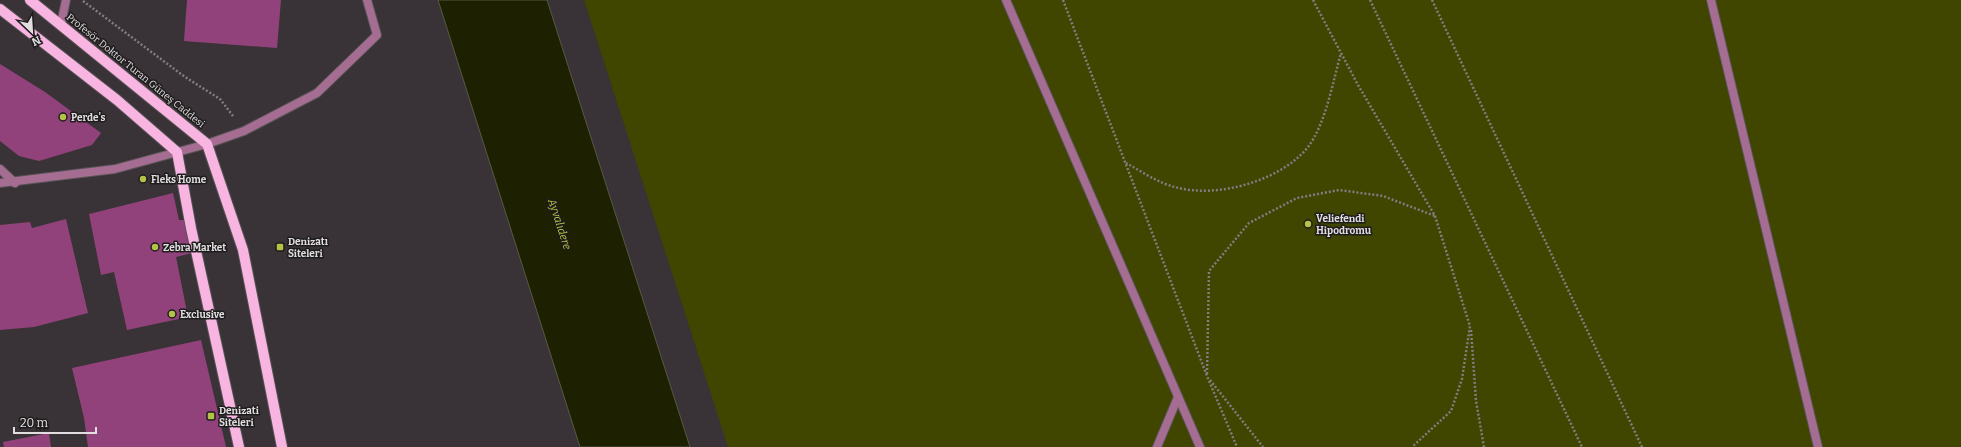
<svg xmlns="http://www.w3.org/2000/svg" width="1961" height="447" font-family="Bitter,serif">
	<rect width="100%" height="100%" fill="#393337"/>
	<polygon fill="#404500" points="584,0 1961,0 1961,447 728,447"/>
	<polygon fill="#1d2001" stroke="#585944" points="438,0 547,0 690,447 580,447"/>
	<g fill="#92427a">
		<polygon points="187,0 281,0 277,48 184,41"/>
		<polygon points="0,64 45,92 101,133 92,145 39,161 19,156 0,141"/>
		<polygon points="173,193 179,220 185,220 192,253 176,257 188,317 127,330 114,272 101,275 89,214"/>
		<polygon points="66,219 88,313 34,327 0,330 0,225 30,222 32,228"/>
		<polygon points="201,340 226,447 88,447 84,418 72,368"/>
		<polygon points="49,433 51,447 4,447 3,442"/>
	</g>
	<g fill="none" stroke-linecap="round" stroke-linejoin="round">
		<g stroke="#575255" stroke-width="10">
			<g id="service">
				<polyline points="1006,0 1200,447"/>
				<polyline points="1711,0 1818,447"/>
				<polyline points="1157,447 1178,397"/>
			</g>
		</g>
		<g stroke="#575255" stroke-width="10">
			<g id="minor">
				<polyline points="61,24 66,0"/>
				<polyline points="0,169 15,183"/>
				<polyline points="0,183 115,169 207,144 244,131 317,93 377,35 367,0"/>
			</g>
		</g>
		<g stroke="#575255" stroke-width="12">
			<g id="primary">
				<polyline points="30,0 207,144 243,250 282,447"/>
				<polyline points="0,9 117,100 177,152 191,228 239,447"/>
			</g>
		</g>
		<g stroke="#827d80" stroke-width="2.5" stroke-dasharray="2 2" stroke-linecap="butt">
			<polyline points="1063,0 1207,376 1237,447"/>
			<polyline points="1313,0 1358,85 1435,216 1470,326 1462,379 1451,411 1412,447"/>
			<polyline points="1370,0 1582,447"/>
			<polyline points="1432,0 1642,447"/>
			<polyline points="83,1 185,77 220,99 233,116"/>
			<path d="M1126,163C1141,171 1158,183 1175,187C1216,199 1281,181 1308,147C1326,123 1333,81 1341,53"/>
			<polyline points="1471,330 1476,401 1484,447"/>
			<polyline points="1207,374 1209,271 1249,223 1297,198 1339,190 1383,196 1435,216"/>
			<polyline points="1210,380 1263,447"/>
		</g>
		<use href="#service" stroke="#a46d91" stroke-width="8"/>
		<use href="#minor" stroke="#a46d91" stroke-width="8"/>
		<use href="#primary" stroke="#f9b5e1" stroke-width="10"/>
	</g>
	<g fill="#b5c249" stroke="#1e1c1d" stroke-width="1.5">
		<circle cx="63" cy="117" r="4"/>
		<circle cx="143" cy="179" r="4"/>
		<circle cx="1308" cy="224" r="4"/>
		<circle cx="155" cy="247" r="4"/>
		<rect x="276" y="243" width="8" height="8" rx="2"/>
		<circle cx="172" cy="314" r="4"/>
		<rect x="207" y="412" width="8" height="8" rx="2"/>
	</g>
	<g text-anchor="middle" stroke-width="3" stroke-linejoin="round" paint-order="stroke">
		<g font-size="10" fill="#e2dee0" stroke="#1e1c1d">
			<text transform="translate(136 70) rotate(39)" y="4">Profesör Doktor Turan Güneş Caddesi</text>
		</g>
		<g font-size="10" font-weight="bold" fill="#e2dee0" stroke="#1e1c1d" text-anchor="start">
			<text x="71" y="121">Perde's</text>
			<text x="151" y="183">Fleks Home</text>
			<text x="1316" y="222">Veliefendi<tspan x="1316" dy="12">Hipodromu</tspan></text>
			<text x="288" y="245">Denizatı<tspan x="288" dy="12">Siteleri</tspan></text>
			<text x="163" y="251">Zebra Market</text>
			<text x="180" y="318">Exclusive</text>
			<text x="219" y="414">Denizati<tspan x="219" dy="12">Siteleri</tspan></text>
		</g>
		<g font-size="11" font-style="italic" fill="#bcc93e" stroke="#1e1c1d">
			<text transform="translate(560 224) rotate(72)" y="4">Ayvalıdere</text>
		</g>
	</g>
	<g transform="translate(32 32) rotate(155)" stroke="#1e1c1d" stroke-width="3" paint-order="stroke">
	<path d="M0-3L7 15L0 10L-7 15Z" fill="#e2dee0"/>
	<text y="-6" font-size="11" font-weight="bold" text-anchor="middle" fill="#e2dee0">N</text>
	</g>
	<path d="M14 427v6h82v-6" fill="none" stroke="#e2dee0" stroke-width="2"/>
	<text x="20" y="427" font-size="12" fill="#e2dee0" stroke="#1e1c1d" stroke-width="3" paint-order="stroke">20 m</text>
</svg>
